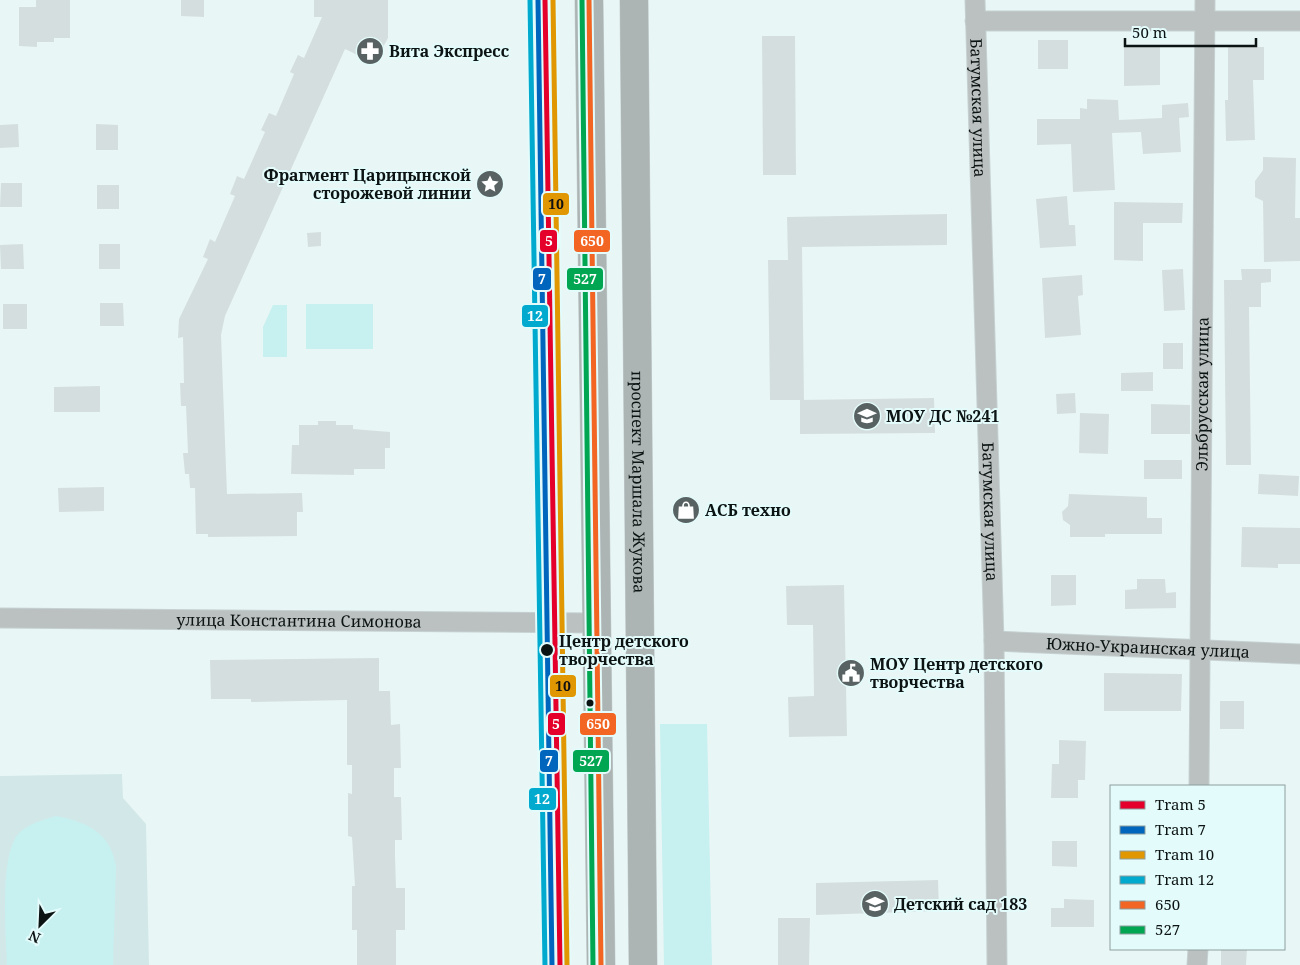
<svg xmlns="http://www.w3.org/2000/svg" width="1300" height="965" font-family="'Noto Serif',serif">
	<rect width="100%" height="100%" fill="#e9f6f6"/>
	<polygon fill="#d2e8e8" points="122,774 123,798 146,824 149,965 0,965 0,776"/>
	<g fill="#c7f0f0">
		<rect x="306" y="304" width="67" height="45"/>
		<polygon points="273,305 287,305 287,357 263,357 263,327"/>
		<polygon points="660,724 707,724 712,965 664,965"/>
		<path d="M56,816C87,822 111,833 116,867L113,965H7C6,933 0,862 16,837C25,824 43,820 56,816Z"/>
	</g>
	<g fill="#d4dede">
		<polygon points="36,0 70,0 70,38 54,38 54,42 37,42 37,47 19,46 19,7 36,7"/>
		<polygon points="181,0 204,0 204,17 181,16"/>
		<polygon points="314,0 388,0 388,38 374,63 345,49 225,316 221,335 227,494 302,493 303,512 297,512 297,536 208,537 208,534 196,534 195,488 190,488 189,474 185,474 183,453 188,453 186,406 181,406 180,383 184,383 183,337 178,338 179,319 208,259 203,257 210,239 215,242 235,196 230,194 237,176 244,179 265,132 261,130 269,113 276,116 294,74 290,72 298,55 304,58 322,17 314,17"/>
		<polygon points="762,36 795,36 796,175 763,175"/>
		<rect x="1038" y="40" width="30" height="29"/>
		<polygon points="1160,46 1160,85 1124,86 1124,47"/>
		<polygon points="1228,47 1264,47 1264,80 1253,80 1255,140 1226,141 1225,100 1228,100"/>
		<polygon points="1087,99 1118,100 1119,120 1162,118 1162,105 1188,103 1189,117 1179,118 1181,152 1143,154 1141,132 1112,133 1115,190 1073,192 1071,144 1037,145 1037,119 1080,119 1080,108 1087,109"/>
		<polygon points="18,124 19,147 0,148 0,125"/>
		<polygon points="96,124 118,125 118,150 96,150"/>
		<polygon points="1263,157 1296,158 1295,218 1300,218 1300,261 1264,262 1263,201 1255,197 1255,181 1263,170"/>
		<polygon points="1,183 22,183 22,207 0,207"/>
		<rect x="97" y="185" width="22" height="24"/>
		<polygon points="1067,196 1069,225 1075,225 1076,246 1040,248 1036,199"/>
		<polygon points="1114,202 1183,203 1182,223 1143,223 1143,261 1114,260"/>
		<polygon points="947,214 947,245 802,247 804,400 770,400 768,260 788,260 787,217"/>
		<polygon points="321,232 321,246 308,247 307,233"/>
		<polygon points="23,244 24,269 1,269 0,245"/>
		<rect x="99" y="244" width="21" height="25"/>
		<polygon points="1183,269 1185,310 1164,311 1162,270"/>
		<polygon points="1241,269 1271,269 1271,282 1261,283 1261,307 1249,307 1251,465 1226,465 1224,280 1242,280"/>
		<polygon points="1082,275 1083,295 1078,296 1081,335 1045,338 1042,278"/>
		<polygon points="100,303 123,303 124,326 100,326"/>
		<rect x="3" y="304" width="24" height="25"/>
		<rect x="1163" y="343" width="20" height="26"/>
		<polygon points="1153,372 1153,391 1121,391 1121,373"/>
		<polygon points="100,386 100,412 54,412 54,387"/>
		<polygon points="1075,393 1076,413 1057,414 1056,394"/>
		<polygon points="934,398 935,433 800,434 800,400"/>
		<polygon points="1151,404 1190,405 1190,434 1151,434"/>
		<polygon points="1080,413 1109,414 1108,454 1079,453"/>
		<polygon points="318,421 336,421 336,425 353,425 353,429 390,432 390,448 385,448 385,469 354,469 354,475 291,474 292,445 299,445 299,425 318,425"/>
		<rect x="1144" y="460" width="38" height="19"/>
		<polygon points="1259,474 1299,476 1298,496 1258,494"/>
		<polygon points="104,487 104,511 59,512 58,488"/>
		<polygon points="1069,494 1147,497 1147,518 1162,518 1162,534 1105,534 1105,537 1070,537 1070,525 1063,520 1062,512 1068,506"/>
		<polygon points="1242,527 1300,528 1300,564 1278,564 1278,568 1241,567"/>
		<polygon points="1051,575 1076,575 1076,605 1051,606"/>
		<polygon points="1137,579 1165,579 1166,593 1176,592 1176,608 1125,609 1125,590 1137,589"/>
		<polygon points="844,585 847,736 789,737 788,697 814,696 813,625 787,625 786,586"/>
		<polygon points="379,658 379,691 390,691 391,725 400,724 401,768 394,768 394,797 401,797 402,840 395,840 395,855 396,888 405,888 405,930 396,930 396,965 357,965 357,930 352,930 352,886 355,886 352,837 348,836 348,793 352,794 352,765 347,765 347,700 251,702 251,699 211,699 210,660"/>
		<polygon points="1104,673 1182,674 1181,711 1104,711"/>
		<rect x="1220" y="701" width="24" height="28"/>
		<polygon points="1059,740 1086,741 1085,780 1078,780 1078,798 1051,798 1052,764 1059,764"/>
		<polygon points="1052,841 1077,841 1077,867 1052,866"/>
		<polygon points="938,880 939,911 816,915 816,883"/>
		<polygon points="1064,899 1094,900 1094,927 1051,927 1051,908 1064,908"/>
		<polygon points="778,918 810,918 809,965 778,965"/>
		<polygon points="1221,949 1247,949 1246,965 1221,965"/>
	</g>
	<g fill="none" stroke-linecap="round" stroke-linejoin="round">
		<g stroke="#c6d1d1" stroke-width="21">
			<g id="street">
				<path id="s1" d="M975,0L994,641L997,965"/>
				<polyline points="975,21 1300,21"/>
				<path id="s2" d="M0,618L596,623"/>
				<path id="s3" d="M994,641L1300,654"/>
				<path id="s4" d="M1199,786L1205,0"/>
				<polyline points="1197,965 1198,949"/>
			</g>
		</g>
		<g stroke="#c6d1d1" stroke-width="29">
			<g id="highway">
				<polyline points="589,0 601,965"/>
				<path id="s5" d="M634,0L643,965"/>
			</g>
		</g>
		<use href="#street" stroke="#bbc0c0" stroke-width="19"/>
		<use href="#highway" stroke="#adb4b4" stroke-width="28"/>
		<g stroke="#e4fbfb" stroke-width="9">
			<polyline id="bus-1" points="589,0 601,965"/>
		</g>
		<g stroke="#e4fbfb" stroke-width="9">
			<polyline id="bus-2" points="582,0 593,965"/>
		</g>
		<use href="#bus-1" stroke="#f26522" stroke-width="5"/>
		<use href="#bus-2" stroke="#00a651" stroke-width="5"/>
		<g stroke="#e4fbfb" stroke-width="9">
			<polyline id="tram-1" points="545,0 560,965"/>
		</g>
		<g stroke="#e4fbfb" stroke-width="9">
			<polyline id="tram-2" points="538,0 552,965"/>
		</g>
		<g stroke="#e4fbfb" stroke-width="9">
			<polyline id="tram-3" points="553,0 567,965"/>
		</g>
		<g stroke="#e4fbfb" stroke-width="9">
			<polyline id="tram-4" points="530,0 545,965"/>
		</g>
		<use href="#tram-1" stroke="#e4002b" stroke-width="5"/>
		<use href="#tram-2" stroke="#0065bd" stroke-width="5"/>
		<use href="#tram-3" stroke="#e09702" stroke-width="5"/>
		<use href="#tram-4" stroke="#00a9ce" stroke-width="5"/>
	</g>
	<defs>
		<g id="pharmacy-disc" transform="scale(1.4375)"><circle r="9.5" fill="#596262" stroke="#e4fbfb"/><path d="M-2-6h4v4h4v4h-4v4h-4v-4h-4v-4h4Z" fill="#fff"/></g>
		<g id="sight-disc" transform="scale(1.4375)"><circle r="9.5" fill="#596262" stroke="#e4fbfb"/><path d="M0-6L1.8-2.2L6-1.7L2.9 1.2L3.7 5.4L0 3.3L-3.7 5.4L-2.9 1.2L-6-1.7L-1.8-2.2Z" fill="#fff"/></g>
		<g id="school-disc" transform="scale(1.4375)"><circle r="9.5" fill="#596262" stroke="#e4fbfb"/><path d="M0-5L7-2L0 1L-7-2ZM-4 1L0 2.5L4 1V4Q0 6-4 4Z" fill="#fff"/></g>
		<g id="shop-disc" transform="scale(1.4375)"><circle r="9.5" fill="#596262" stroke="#e4fbfb"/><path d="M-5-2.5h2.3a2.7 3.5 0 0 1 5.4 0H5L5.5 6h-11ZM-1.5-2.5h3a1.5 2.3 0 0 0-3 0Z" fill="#fff"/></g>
		<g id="civic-disc" transform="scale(1.4375)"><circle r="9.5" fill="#596262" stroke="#e4fbfb"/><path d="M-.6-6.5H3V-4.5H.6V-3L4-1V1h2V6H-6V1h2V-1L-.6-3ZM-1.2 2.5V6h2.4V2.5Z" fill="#fff"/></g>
	</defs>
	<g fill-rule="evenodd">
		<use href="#pharmacy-disc" x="370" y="51"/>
		<use href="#sight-disc" x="490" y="184"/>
		<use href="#school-disc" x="867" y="416"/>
		<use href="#shop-disc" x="686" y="510"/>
		<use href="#civic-disc" x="851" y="673"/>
		<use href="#school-disc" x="875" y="904"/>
	</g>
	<g fill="#0c1313" stroke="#e4fbfb" stroke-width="2">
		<circle cx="547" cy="650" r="7"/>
		<circle cx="590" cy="703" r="4.5"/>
	</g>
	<g text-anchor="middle" stroke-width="4" stroke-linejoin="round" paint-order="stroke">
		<g font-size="16" font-weight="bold" fill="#0c1313" stroke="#e4fbfb" text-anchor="start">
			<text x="389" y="57">Вита Экспресс</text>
			<text x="471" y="181" text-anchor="end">Фрагмент Царицынской<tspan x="471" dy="18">сторожевой линии</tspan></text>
			<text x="886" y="422">МОУ ДС №241</text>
			<text x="705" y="516">АСБ техно</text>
			<text x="870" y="670">МОУ Центр детского<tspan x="870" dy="18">творчества</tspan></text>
			<text x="894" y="910">Детский сад 183</text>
		</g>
		<g font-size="16" fill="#0c1313" stroke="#e4fbfb">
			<text dy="6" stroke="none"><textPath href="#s1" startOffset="108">Батумская улица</textPath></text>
			<text dy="6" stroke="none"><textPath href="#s4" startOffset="392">Эльбрусская улица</textPath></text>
			<text dy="6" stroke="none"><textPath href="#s5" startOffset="482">проспект Маршала Жукова</textPath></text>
			<text dy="6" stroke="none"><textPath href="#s1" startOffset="512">Батумская улица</textPath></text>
			<text dy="6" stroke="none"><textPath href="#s2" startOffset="299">улица Константина Симонова</textPath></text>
			<text dy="6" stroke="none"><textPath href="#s3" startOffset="154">Южно-Украинская улица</textPath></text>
		</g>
		<g font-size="16" font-weight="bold" fill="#0c1313" stroke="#e4fbfb" text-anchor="start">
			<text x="559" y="647">Центр детского<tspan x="559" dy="18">творчества</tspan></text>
		</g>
	</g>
	<g stroke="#e4fbfb" stroke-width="2">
		<rect x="542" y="192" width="28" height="24" rx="5" fill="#e09702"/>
		<rect x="539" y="229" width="19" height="24" rx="5" fill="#e4002b"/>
		<rect x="573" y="229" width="38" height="24" rx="5" fill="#f26522"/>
		<rect x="532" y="267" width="20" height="24" rx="5" fill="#0065bd"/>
		<rect x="566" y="267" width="38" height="24" rx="5" fill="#00a651"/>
		<rect x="521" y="304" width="28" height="24" rx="5" fill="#00a9ce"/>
		<rect x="549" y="674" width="28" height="24" rx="5" fill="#e09702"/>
		<rect x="547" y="712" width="19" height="24" rx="5" fill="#e4002b"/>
		<rect x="579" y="712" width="38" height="24" rx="5" fill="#f26522"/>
		<rect x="539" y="749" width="20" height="24" rx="5" fill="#0065bd"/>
		<rect x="572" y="749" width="38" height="24" rx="5" fill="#00a651"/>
		<rect x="528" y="787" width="29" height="24" rx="5" fill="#00a9ce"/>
	</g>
	<g font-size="14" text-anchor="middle" font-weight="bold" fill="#fff">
		<text x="549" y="246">5</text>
		<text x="592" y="246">650</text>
		<text x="542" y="284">7</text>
		<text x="585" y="284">527</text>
		<text x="535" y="321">12</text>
		<text x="556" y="729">5</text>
		<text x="598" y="729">650</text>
		<text x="549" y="766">7</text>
		<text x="591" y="766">527</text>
		<text x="542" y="804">12</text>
	</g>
	<g font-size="14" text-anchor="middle" font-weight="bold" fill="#111">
		<text x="556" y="209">10</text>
		<text x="563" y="691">10</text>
	</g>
	<rect x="1110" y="785" width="175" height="165" fill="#e4fbfb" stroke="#8e9e9e"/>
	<rect x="1120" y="801" width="25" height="8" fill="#e4002b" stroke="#8e9e9e"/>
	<text x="1155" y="810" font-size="15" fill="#0c1313">Tram 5</text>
	<rect x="1120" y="826" width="25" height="8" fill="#0065bd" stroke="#8e9e9e"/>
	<text x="1155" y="835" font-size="15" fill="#0c1313">Tram 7</text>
	<rect x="1120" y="851" width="25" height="8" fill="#e09702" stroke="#8e9e9e"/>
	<text x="1155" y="860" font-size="15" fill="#0c1313">Tram 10</text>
	<rect x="1120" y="876" width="25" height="8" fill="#00a9ce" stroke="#8e9e9e"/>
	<text x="1155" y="885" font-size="15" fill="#0c1313">Tram 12</text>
	<rect x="1120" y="901" width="25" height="8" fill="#f26522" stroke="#8e9e9e"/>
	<text x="1155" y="910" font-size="15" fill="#0c1313">650</text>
	<rect x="1120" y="926" width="25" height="8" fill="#00a651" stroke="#8e9e9e"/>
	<text x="1155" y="935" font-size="15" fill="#0c1313">527</text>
	<g transform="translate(40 925) rotate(204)" stroke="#e4fbfb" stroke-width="4" paint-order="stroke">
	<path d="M0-4L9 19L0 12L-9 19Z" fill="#0c1313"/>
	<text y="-8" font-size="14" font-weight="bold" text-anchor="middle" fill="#0c1313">N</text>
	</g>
	<path d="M1125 38v8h131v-8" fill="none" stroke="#0c1313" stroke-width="2.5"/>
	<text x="1132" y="38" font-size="15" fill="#0c1313" stroke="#e4fbfb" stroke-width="4" paint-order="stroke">50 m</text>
</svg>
